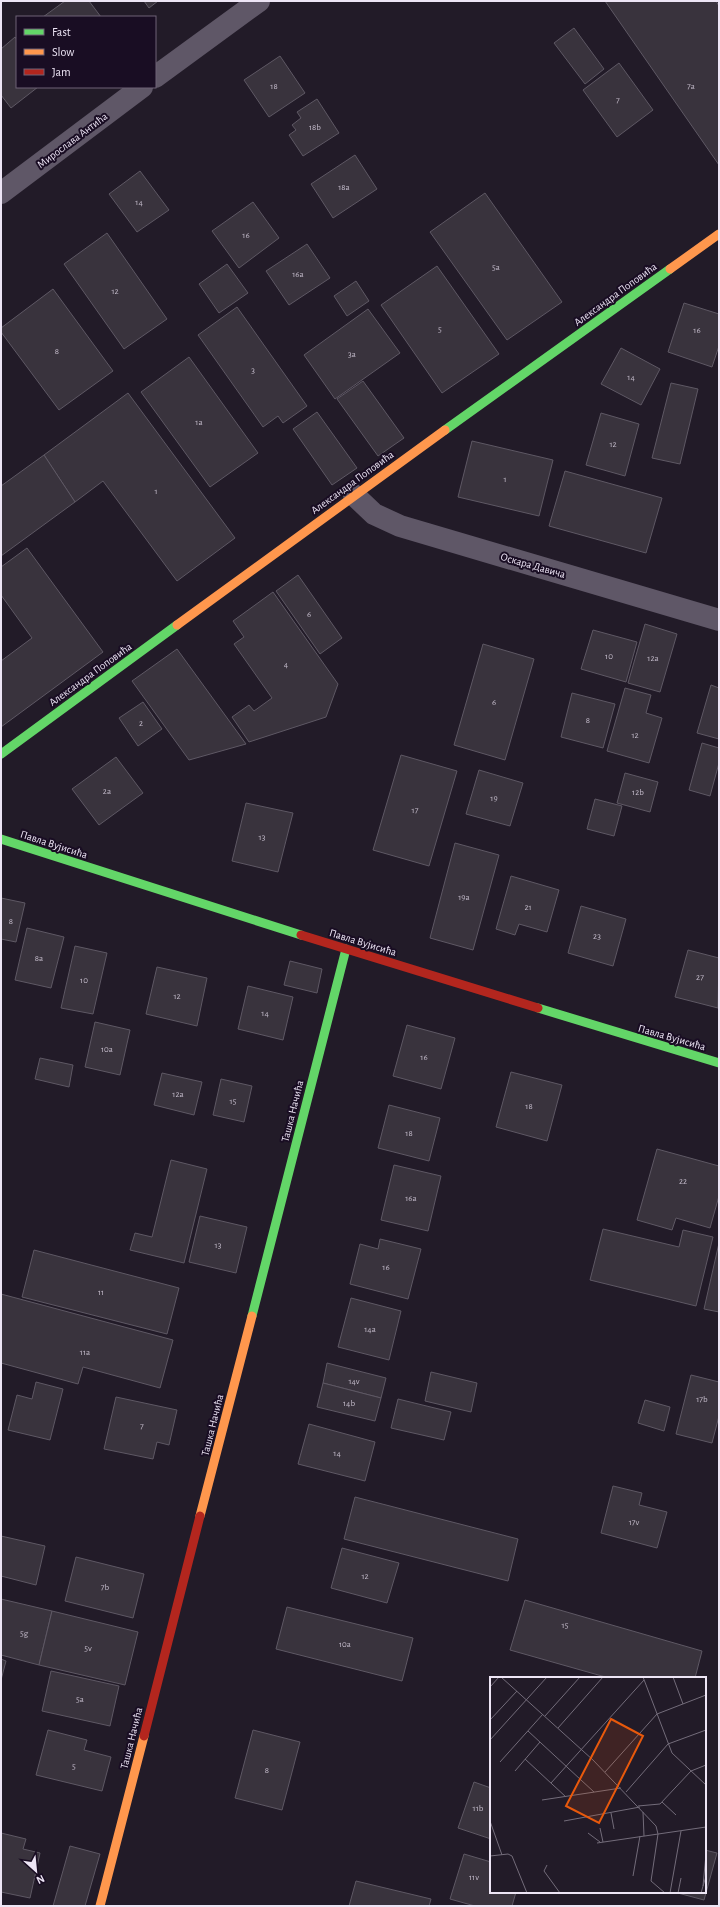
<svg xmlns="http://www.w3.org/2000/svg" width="720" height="1907" font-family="'Alegreya Sans',sans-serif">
	<rect width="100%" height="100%" fill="#221b28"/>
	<g fill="#39333d" stroke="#5e5864">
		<polygon points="65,1 89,1 101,17 43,17"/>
		<polygon points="144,1 158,1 149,8"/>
		<polygon points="605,1 716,1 719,6 719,165"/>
		<polygon points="574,28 604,69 585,84 554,43"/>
		<polygon points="15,37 17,40 17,87 38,87 11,108 1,95 1,49"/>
		<polygon points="280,56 305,93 269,117 244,80"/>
		<polygon points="619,63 653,110 617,137 583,90"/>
		<polygon points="317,99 339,133 303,156 289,135 296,130 292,125 301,118 297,112"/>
		<polygon points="355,155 377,189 333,218 311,184"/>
		<polygon points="140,171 169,210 137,232 109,194"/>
		<polygon points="485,193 562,302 507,340 430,232"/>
		<polygon points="253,202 279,238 239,268 212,231"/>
		<polygon points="107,233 167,319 124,349 64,264"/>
		<polygon points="307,244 330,278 289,305 266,271"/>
		<polygon points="227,264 248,293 219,313 199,284"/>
		<polygon points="437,266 499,354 442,393 381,305"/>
		<polygon points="356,281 369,301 347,316 334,296"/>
		<polygon points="53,289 113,371 59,410 1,332 1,328"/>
		<polygon points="684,303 719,314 719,346 712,367 668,352"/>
		<polygon points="237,307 307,406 283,423 278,416 263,427 198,335"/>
		<polygon points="368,309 400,353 335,399 304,355"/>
		<polygon points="621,348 660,369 641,405 601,384"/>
		<polygon points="189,357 258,453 210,487 141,392"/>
		<polygon points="363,381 404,438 378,456 337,399"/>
		<polygon points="671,383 698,389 680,464 652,458"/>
		<polygon points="128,393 235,538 177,581 103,481 75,502 44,455"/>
		<polygon points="317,412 357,468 332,485 293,429"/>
		<polygon points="601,413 639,424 625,476 586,465"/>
		<polygon points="472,441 553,460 539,516 458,497"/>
		<polygon points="44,455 75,502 1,556 1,486"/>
		<polygon points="565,471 662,498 646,553 549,526"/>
		<polygon points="27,548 103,652 1,727 1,661 32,638 1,595 1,567"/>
		<polygon points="298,575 342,638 320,654 276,591"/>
		<polygon points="273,592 338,684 326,717 249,742 232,717 249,705 254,711 272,698 234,644 244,637 233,621"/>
		<polygon points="645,624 677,634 660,692 628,683"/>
		<polygon points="593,630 637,642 626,682 581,669"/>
		<polygon points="483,644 534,659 505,760 454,745"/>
		<polygon points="177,649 246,744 189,760 132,681"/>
		<polygon points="711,685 719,688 719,739 697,733"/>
		<polygon points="625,688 651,695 646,713 662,718 649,763 607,751"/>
		<polygon points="572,693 615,704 603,748 561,737"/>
		<polygon points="143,702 162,729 138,746 119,718"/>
		<polygon points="702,743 719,748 719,763 710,796 689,790"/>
		<polygon points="401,755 457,771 429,866 373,850"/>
		<polygon points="116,757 143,793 99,825 72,789"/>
		<polygon points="479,770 523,783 510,826 466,814"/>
		<polygon points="625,773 658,782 650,812 617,803"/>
		<polygon points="595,799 622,806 614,836 587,829"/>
		<polygon points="246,803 293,813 278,872 232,861"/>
		<polygon points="455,843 499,855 473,950 430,938"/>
		<polygon points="511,876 559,890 547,932 519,924 515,935 496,929"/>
		<polygon points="1,898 25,903 16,942 1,939"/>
		<polygon points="581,906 626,919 613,966 568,953"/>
		<polygon points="27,928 64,937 51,988 15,980"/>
		<polygon points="75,946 107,953 93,1014 61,1008"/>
		<polygon points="688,950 719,958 718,1008 675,997"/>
		<polygon points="290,961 322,969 317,993 284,985"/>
		<polygon points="157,967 207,978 197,1026 146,1014"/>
		<polygon points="248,986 293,997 283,1040 238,1029"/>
		<polygon points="95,1022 130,1030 120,1075 85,1067"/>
		<polygon points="407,1025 455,1038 441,1089 393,1076"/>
		<polygon points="40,1058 73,1065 69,1087 35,1079"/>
		<polygon points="511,1072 562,1085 547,1141 496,1127"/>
		<polygon points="162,1073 202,1082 194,1115 154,1105"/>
		<polygon points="221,1079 252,1086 244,1122 213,1115"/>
		<polygon points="389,1105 440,1118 429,1161 378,1148"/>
		<polygon points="657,1149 719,1166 719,1196 710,1228 676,1218 672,1230 637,1220"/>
		<polygon points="171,1160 207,1169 184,1263 130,1250 135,1233 152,1237"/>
		<polygon points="394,1165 441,1176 428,1231 381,1220"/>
		<polygon points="200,1216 247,1227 236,1273 189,1262"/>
		<polygon points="603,1229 679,1247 683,1230 713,1237 696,1306 590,1280"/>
		<polygon points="380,1239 421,1249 408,1299 350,1284 360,1244 378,1249"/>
		<polygon points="719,1243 719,1312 704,1309"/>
		<polygon points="34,1250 179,1288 167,1334 22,1297"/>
		<polygon points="1,1294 173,1340 160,1388 83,1367 78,1384 1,1363"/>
		<polygon points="351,1298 401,1311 389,1360 338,1347"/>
		<polygon points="327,1363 386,1378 381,1398 323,1383"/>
		<polygon points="431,1372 477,1383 471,1412 425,1401"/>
		<polygon points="691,1375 719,1382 719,1416 712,1443 676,1434"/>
		<polygon points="36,1382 63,1389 50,1440 8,1430 17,1395 32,1399"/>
		<polygon points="323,1383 381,1398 375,1421 317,1407"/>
		<polygon points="116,1397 177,1410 169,1445 157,1442 153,1459 104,1449"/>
		<polygon points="398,1399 451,1412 444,1440 391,1428"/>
		<polygon points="645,1400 670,1407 664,1431 638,1423"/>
		<polygon points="309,1424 375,1442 365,1481 298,1464"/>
		<polygon points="613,1486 642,1493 639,1505 667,1512 657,1548 601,1533"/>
		<polygon points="355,1497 518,1539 508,1581 344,1539"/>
		<polygon points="1,1536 45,1546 36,1585 1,1576"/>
		<polygon points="342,1548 399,1563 387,1603 331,1588"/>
		<polygon points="76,1557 144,1574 133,1618 65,1601"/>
		<polygon points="1,1599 52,1611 39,1665 1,1655"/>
		<polygon points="525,1600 702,1651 695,1678 609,1678 510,1650"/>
		<polygon points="287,1607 413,1638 402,1681 276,1649"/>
		<polygon points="52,1611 138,1632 125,1685 39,1665"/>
		<polygon points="1,1659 6,1661 1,1680"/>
		<polygon points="51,1671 119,1686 110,1726 42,1711"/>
		<polygon points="48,1730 87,1740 84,1750 111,1757 102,1791 36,1775"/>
		<polygon points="253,1730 300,1742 282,1810 235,1798"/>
		<polygon points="474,1782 491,1788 491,1839 458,1828"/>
		<polygon points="1,1833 26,1839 23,1849 40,1853 30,1898 1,1892"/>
		<polygon points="70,1846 100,1854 85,1906 53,1906"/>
		<polygon points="705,1850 717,1853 704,1900 674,1892 705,1892"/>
		<polygon points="464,1854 491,1862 491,1892 516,1892 512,1906 475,1906 450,1899"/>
		<polygon points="356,1881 431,1899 429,1906 349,1906"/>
	</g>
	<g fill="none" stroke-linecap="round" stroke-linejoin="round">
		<g stroke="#5f5767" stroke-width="22">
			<polyline points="155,77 259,1"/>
			<polyline points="1,193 142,87"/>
			<polyline points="354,495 374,514 400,526 719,620"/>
		</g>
		<g stroke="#63d668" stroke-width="9">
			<polyline points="445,430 670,269"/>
			<polyline points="1,754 177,625"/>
			<polyline points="1,839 301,935"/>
			<polyline points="538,1008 719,1063"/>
			<polyline points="252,1316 346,949"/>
		</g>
		<g stroke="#ff974d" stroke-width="9">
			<polyline points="670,269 719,234"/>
			<polyline points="177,625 445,430"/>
			<polyline points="200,1516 252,1316"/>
			<polyline points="100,1906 144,1736"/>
		</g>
		<g stroke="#b3261e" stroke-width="9">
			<polyline points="301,935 538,1008"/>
			<polyline points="144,1736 200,1516"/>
		</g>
	</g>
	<g text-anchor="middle" stroke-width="4" stroke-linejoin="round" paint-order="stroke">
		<g font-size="9" fill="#c0b8c7">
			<text x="274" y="89">18</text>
			<text x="691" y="89">7a</text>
			<text x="618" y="103">7</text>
			<text x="315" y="130">18b</text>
			<text x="344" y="190">18a</text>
			<text x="139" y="205">14</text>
			<text x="246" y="238">16</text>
			<text x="496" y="270">5a</text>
			<text x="298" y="277">16a</text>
			<text x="115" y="294">12</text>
			<text x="440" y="332">5</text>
			<text x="697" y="333">16</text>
			<text x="57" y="354">8</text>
			<text x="352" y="357">3a</text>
			<text x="253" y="373">3</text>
			<text x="631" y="380">14</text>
			<text x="199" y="425">1a</text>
			<text x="613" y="447">12</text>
			<text x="505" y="482">1</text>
			<text x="156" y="494">1</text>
			<text x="309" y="617">6</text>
			<text x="609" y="659">10</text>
			<text x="653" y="661">12a</text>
			<text x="286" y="667">4</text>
			<text x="494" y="705">6</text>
			<text x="588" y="723">8</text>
			<text x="141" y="726">2</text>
			<text x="635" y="738">12</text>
			<text x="107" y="794">2a</text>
			<text x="638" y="795">12b</text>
			<text x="494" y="801">19</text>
			<text x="415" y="813">17</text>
			<text x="262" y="840">13</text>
			<text x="464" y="900">19a</text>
			<text x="528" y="910">21</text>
			<text x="11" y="924">8</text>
			<text x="597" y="939">23</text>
			<text x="39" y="961">8a</text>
			<text x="700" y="980">27</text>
			<text x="84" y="983">10</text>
			<text x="177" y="999">12</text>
			<text x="265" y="1016">14</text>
			<text x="107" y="1052">10a</text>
			<text x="424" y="1060">16</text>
			<text x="178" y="1097">12a</text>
			<text x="233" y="1104">15</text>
			<text x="529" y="1109">18</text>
			<text x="409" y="1136">18</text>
			<text x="683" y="1184">22</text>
			<text x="411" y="1201">16a</text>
			<text x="218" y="1248">13</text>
			<text x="386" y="1270">16</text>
			<text x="101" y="1295">11</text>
			<text x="370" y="1332">14a</text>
			<text x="85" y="1355">11a</text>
			<text x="354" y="1384">14v</text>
			<text x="702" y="1402">17b</text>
			<text x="349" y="1406">14b</text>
			<text x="142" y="1429">7</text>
			<text x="337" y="1456">14</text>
			<text x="634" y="1525">17v</text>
			<text x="365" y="1579">12</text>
			<text x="105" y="1590">7b</text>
			<text x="565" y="1628">15</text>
			<text x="24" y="1636">5g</text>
			<text x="345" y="1647">10a</text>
			<text x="88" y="1651">5v</text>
			<text x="80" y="1702">5a</text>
			<text x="74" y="1769">5</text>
			<text x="267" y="1773">8</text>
			<text x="478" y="1811">11b</text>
			<text x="474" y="1880">11v</text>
		</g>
		<g font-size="11" fill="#ede5f5" stroke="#190d23">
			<text transform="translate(72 140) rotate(-37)" y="4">Мирослава Антића</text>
			<text transform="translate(615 294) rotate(-36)" y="4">Александра Поповића</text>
			<text transform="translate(352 482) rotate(-36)" y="4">Александра Поповића</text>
			<text transform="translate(533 565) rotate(16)" y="4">Оскара Давича</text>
			<text transform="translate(90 674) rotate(-36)" y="4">Александра Поповића</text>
			<text transform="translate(54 844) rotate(18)" y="4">Павла Вујисића</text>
			<text transform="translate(363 942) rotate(17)" y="4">Павла Вујисића</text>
			<text transform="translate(672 1037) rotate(16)" y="4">Павла Вујисића</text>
			<text transform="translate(292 1111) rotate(-76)" y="4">Ташка Начића</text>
			<text transform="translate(212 1425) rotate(-76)" y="4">Ташка Начића</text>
			<text transform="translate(131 1738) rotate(-76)" y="4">Ташка Начића</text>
		</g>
	</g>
	<g transform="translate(490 1677)">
		<rect width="216" height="216" fill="#221b28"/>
		<path fill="none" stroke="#736c7a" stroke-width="1" d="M11,0L103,83L166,149L168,157L161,204L175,216M153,0L182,76L216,108M183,0L193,27M0,10L9,0M55,39L90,0M0,43L27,14M68,51L113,0M38,54L104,115M0,63L57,0M35,82L76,120M10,85L53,37M25,94L50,65M115,95L167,37L216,18M61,106L154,3M136,115L178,67L216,53M52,123L131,111M172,125L186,138M148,129L170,127L201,94L216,88M153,135L154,159M121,136L124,152M0,144L12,178M74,144L150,130M110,151L113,165M98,156L110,165M107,166L216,150M0,179L18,177L22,179L37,216M57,188L54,194L70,216M143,199L150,159M213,209L216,177M180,216L191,154M188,216L191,201M211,216L216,199"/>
		<path fill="#e8590c" fill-opacity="0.15" stroke="#e8590c" stroke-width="2" d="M121,42L153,59L109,146L76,129Z"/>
		<rect width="216" height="216" fill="none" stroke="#ede5f5" stroke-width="2"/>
	</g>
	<rect width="720" height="1907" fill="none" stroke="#ede5f5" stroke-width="4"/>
	<rect x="16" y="16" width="140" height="72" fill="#190d23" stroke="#6e6377"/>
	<rect x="24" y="29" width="20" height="6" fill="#63d668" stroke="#6e6377"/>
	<text x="52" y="36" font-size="12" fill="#ede5f5">Fast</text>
	<rect x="24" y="49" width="20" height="6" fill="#ff974d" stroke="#6e6377"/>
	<text x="52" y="56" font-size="12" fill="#ede5f5">Slow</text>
	<rect x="24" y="69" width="20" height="6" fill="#b3261e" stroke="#6e6377"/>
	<text x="52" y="76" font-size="12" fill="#ede5f5">Jam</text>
	<g transform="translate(36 1871) rotate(153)" stroke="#190d23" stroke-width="3" paint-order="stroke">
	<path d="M0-3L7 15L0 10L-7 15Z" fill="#ede5f5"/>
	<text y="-6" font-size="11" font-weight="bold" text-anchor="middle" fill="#ede5f5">N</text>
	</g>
</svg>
